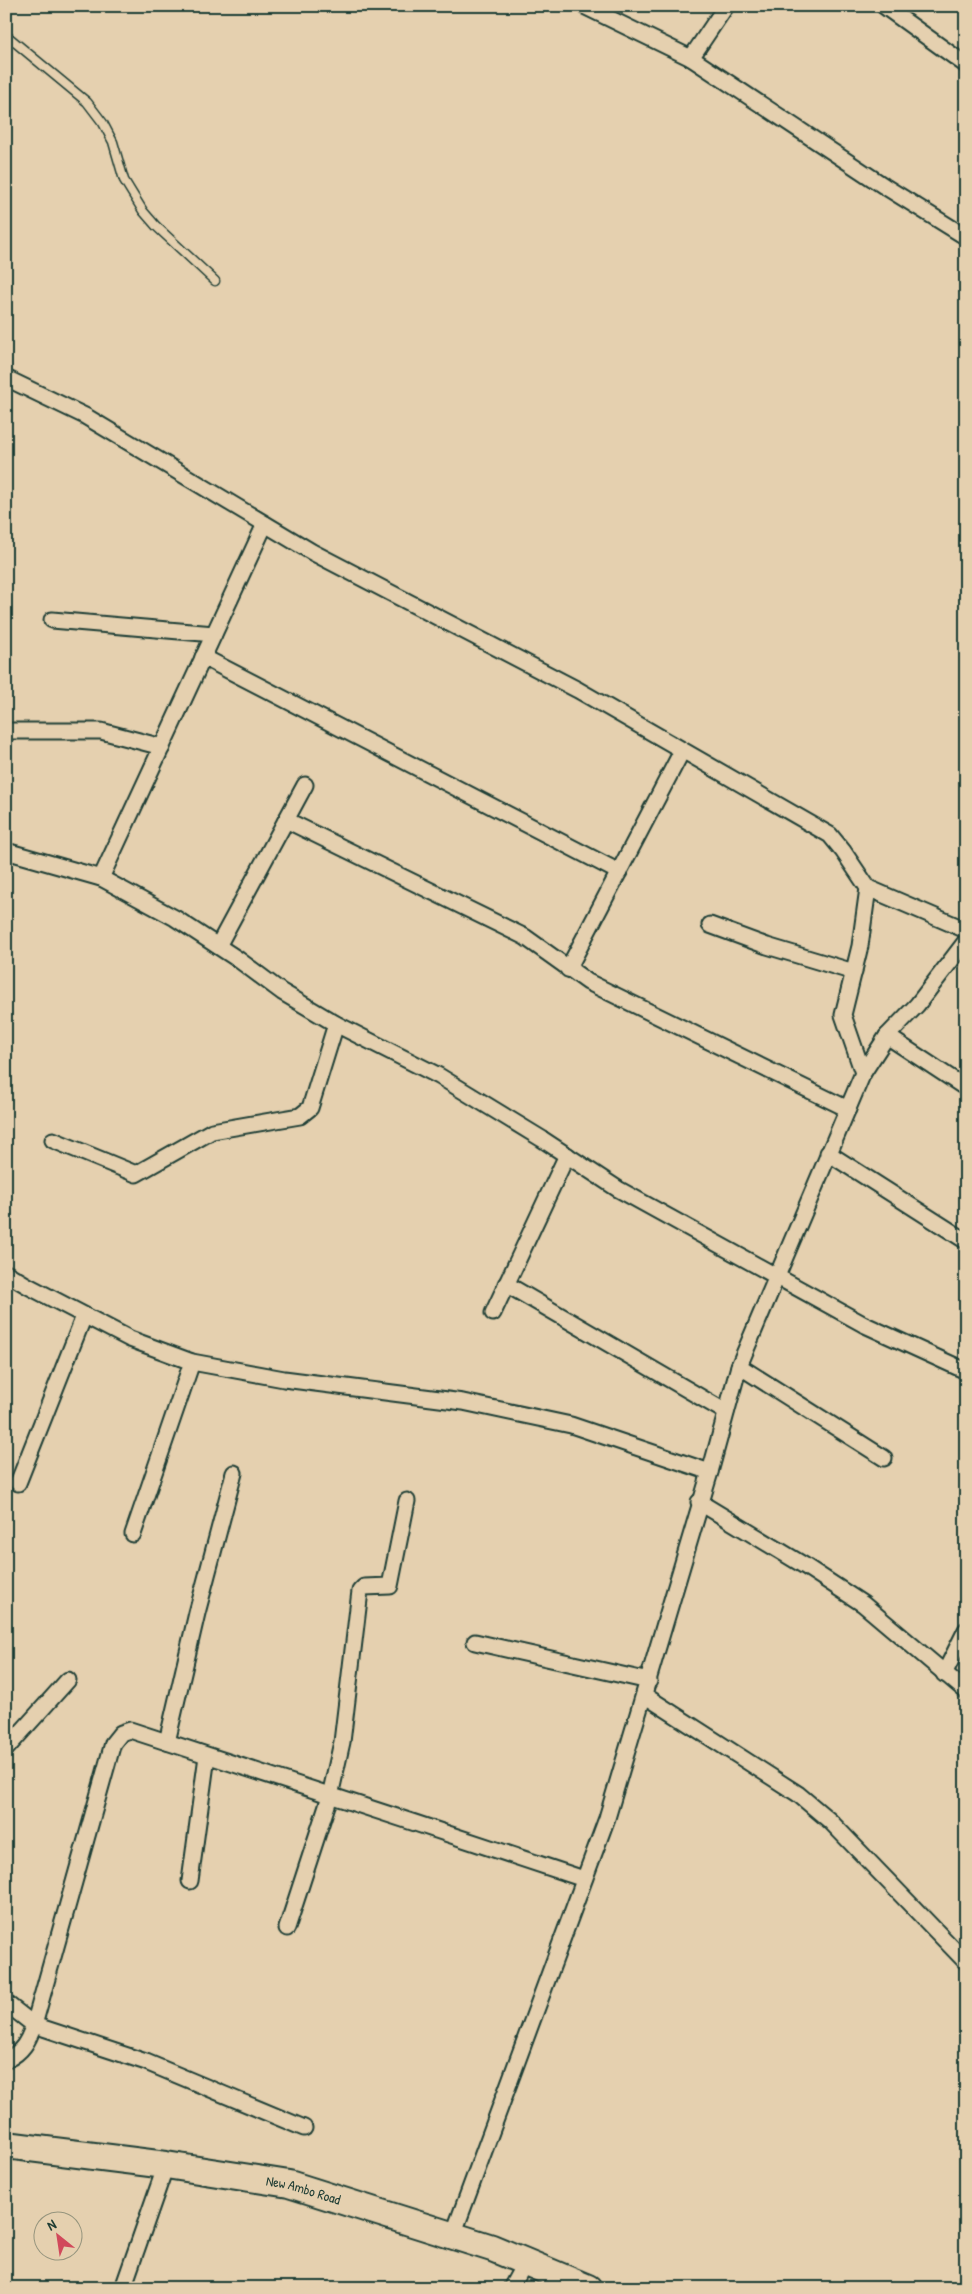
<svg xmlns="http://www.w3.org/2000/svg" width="972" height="2294" font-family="'Patrick Hand',sans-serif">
	<rect width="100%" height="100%" fill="#e5d0af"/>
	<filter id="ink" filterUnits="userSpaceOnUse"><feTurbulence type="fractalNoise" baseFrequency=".02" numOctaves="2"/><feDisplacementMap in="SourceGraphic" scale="10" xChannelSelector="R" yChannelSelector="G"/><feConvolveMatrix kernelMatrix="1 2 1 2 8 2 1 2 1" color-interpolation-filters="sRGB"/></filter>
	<g filter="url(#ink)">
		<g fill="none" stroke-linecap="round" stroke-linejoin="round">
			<g stroke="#1f3d34" stroke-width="11">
				<polyline id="lane" points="6,35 87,102 103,123 113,142 124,180 143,211 156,226 215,281"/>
			</g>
			<g stroke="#1f3d34" stroke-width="19">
				<g id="street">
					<polyline points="584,6 691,58 884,186 966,237"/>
					<polyline points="884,6 966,65"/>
					<polyline points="691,58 726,6"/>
					<polyline points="6,378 85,416 312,552 578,690 830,835 843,851 868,888 966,930"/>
					<polyline points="52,620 214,634"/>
					<polyline points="203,657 619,872"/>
					<polyline points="6,731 101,731 162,747"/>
					<polyline points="286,820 525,937 588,982 848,1109"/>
					<polyline points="6,851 101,878 175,918 239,960 282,992 336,1024 439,1076 542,1139 618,1189 863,1324 966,1371"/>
					<polyline points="101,878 265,524"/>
					<polyline points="710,925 767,946 854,972"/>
					<polyline points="218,946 305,785"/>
					<polyline points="568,969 682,751"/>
					<polyline points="887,1036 966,1088"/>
					<polyline points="863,1073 843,1015 860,946 868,888"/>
					<polyline points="53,1140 136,1174 212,1131 300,1116 310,1108 336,1024"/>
					<polyline points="828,1153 966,1241"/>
					<polyline points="6,1273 28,1286 130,1339 192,1362 284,1379 463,1402 571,1425 710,1472"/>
					<polyline points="506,1284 726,1412"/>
					<polyline points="493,1313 567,1155"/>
					<polyline points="739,1366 884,1458"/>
					<polyline points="18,1483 84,1316"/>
					<polyline points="699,1502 805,1566 863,1604 966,1691"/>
					<polyline points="133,1534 192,1362"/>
					<polyline points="475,1642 649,1681"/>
					<polyline points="944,1674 966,1630"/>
					<polyline points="644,1695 798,1794 830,1821 966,1962"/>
					<polyline points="167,1742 197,1613 234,1473"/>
					<polyline points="6,1749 68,1680"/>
					<polyline points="190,1881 207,1756"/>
					<polyline points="287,1928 330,1796 342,1742 360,1591 364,1587 390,1586 407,1501"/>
					<polyline points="6,2003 34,2025 146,2062 304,2128"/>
					<path d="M6,2060C23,2052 28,2041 34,2025L113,1743L121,1733L130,1730C282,1780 433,1828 584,1879"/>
					<polyline points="453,2235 607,1818 710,1472 739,1366 863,1073 887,1036 917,1005 966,941"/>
					<polyline points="123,2288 166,2165"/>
					<polyline points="511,2288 526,2261"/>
				</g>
			</g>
			<g stroke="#1f3d34" stroke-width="30">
				<g id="highway">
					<path id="s1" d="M6,2145L166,2165L289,2184L492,2248L588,2288"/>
				</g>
			</g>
			<use href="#lane" stroke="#e5d0af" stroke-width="8"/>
			<use href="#street" stroke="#e5d0af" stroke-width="15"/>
			<use href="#highway" stroke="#e5d0af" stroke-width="26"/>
		</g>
	</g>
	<g text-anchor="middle" stroke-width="4" stroke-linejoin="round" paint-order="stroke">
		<g font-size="14" fill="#1f3d34" stroke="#e5d0af">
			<text dy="5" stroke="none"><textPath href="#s1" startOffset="301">New Ambo Road</textPath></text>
		</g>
	</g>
	<rect width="972" height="2294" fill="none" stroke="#e5d0af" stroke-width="25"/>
	<rect x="12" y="12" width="947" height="2269" fill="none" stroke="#1f3d34" stroke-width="2" filter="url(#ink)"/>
	<g transform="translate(58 2236) rotate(330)"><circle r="24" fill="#e5d0af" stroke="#96957e"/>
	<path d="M0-4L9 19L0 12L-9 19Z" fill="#d1495b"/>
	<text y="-8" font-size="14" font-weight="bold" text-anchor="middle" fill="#1f3d34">N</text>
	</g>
</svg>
